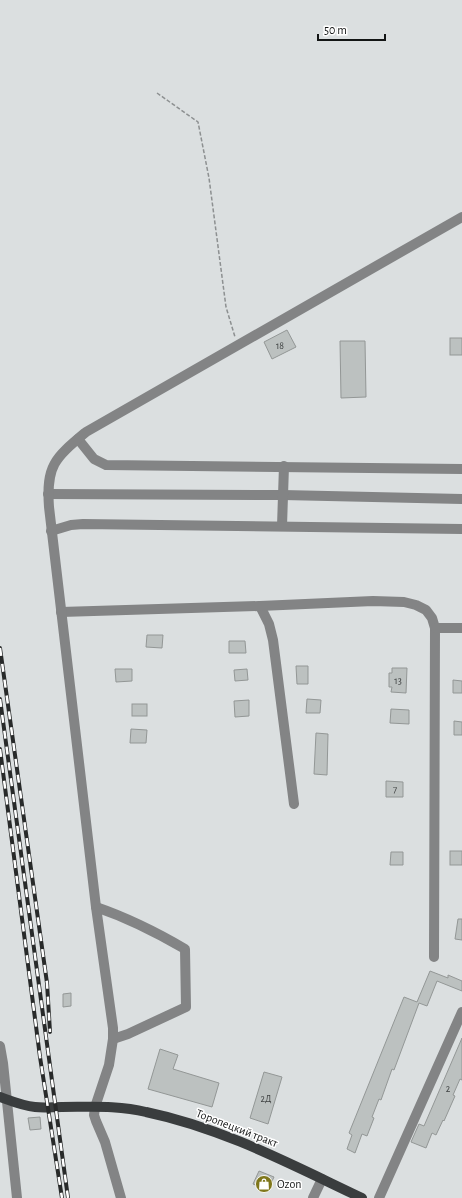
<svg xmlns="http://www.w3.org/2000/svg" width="462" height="1198" font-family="'Alegreya Sans',sans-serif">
	<rect width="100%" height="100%" fill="#dbdfe0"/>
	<g fill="#bcc1c0" stroke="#939796">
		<polygon points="287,330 296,347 272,359 264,342"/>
		<rect x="450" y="338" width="12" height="17"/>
		<polygon points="340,341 365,341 366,397 341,398"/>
		<polygon points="147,635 163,635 162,648 146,647"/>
		<polygon points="229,641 245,641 246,653 229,653"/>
		<polygon points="296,666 308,666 308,684 297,684"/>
		<polygon points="392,668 407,668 406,693 391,692 392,687 389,687 389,673 392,673"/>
		<polygon points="115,669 132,669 132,681 116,682"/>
		<polygon points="247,669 248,680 235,681 234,670"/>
		<polygon points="453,680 462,681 462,693 453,693"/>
		<polygon points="307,699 321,700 320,713 306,713"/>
		<polygon points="249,700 249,716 235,717 234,701"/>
		<rect x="132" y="704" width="15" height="12"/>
		<polygon points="391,709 409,710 409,724 390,723"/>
		<polygon points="454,721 462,722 462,735 454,735"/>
		<polygon points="131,729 147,730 146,743 130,743"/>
		<polygon points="316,733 328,734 327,775 314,774"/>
		<polygon points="386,781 403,782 403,797 386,797"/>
		<rect x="450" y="851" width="12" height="14"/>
		<polygon points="391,852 403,852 403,865 390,865"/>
		<polygon points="458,919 462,919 462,940 455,939"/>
		<polygon points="430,971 448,978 448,975 462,981 462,991 437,981 427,1006 419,1003 394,1070 392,1069 381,1100 379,1099 372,1117 374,1118 367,1136 362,1134 355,1153 347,1149 352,1135 349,1133 404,997 417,1002"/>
		<polygon points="71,993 71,1006 63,1007 63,994"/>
		<polygon points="462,1038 462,1080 460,1079 453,1095 455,1096 444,1121 443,1120 436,1135 432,1133 426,1148 411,1142 419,1124 424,1126"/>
		<polygon points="160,1049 178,1055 173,1069 219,1083 212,1107 148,1089"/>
		<polygon points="264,1072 282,1077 268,1124 250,1118"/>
		<polygon points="40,1117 41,1129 30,1130 28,1118"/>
		<polygon points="259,1171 274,1177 268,1190 253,1184"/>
	</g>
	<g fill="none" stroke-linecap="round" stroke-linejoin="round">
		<polyline stroke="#8d9091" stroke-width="1.5" stroke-dasharray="4 2" stroke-linecap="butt" points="157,93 198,122 209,178 226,307 235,337"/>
		<g stroke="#838485" stroke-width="10">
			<polyline points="78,439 94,459 106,465 462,469"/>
			<polyline points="48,494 283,495 462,499"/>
			<polyline points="282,526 284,466"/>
			<polyline points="51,531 71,525 83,524 462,529"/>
			<polyline points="260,606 269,624 273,640 294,804"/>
			<polyline points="61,612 260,606 373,601 404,602 416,605 426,610 432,618 435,628 434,957"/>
			<polyline points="435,628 462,628"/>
			<path d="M96,907C128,918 156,932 185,949L186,1007L128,1034L113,1039"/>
			<polyline points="0,1046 3,1063 17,1198"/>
			<path d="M121,1198L105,1142L96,1121L94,1115L95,1107L109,1065L113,1039V1028L96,907L49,507C46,465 55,458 86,432L462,217"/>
			<polyline points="313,1198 322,1179"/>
			<polyline points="379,1198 462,1012"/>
		</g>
		<path stroke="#3a3d3e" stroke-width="10" d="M0,1097C11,1101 23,1106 35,1107C44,1108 53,1107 62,1107C90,1107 119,1105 146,1112C223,1128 292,1165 362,1198"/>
		<g stroke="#282a2a" stroke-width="4">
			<g id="rail">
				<polyline points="0,648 47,983 50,1032"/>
				<polyline points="0,699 68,1198"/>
				<polyline points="0,749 40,1057 62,1198"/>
			</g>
		</g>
		<use href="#rail" stroke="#fff" stroke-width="2.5" stroke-dasharray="8" stroke-linecap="butt"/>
	</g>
	<defs>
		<g id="shop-disc" transform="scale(0.9)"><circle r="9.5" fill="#7f771b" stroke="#fff"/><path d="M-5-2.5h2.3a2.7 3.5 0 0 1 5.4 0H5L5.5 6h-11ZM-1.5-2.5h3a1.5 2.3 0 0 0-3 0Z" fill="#fff"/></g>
	</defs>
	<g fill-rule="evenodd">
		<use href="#shop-disc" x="264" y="1184"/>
	</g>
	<g text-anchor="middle" stroke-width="3" stroke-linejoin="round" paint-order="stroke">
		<g font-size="10" fill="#3d4040">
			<text x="280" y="349">18</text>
			<text x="398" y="684">13</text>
			<text x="395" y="793">7</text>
			<text x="448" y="1092">2</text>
			<text x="266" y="1102">2Д</text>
		</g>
		<g font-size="12" fill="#131515" stroke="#fff">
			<text transform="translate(237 1128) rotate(21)" y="4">Торопецкий тракт</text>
		</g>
		<g font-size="12" fill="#131515" stroke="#fff" text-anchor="start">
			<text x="277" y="1188">Ozon</text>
		</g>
	</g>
	<path d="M318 34v6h67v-6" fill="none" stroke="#131515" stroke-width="2"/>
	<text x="324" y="34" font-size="12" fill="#131515" stroke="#ffffff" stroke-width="3" paint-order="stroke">50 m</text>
</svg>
